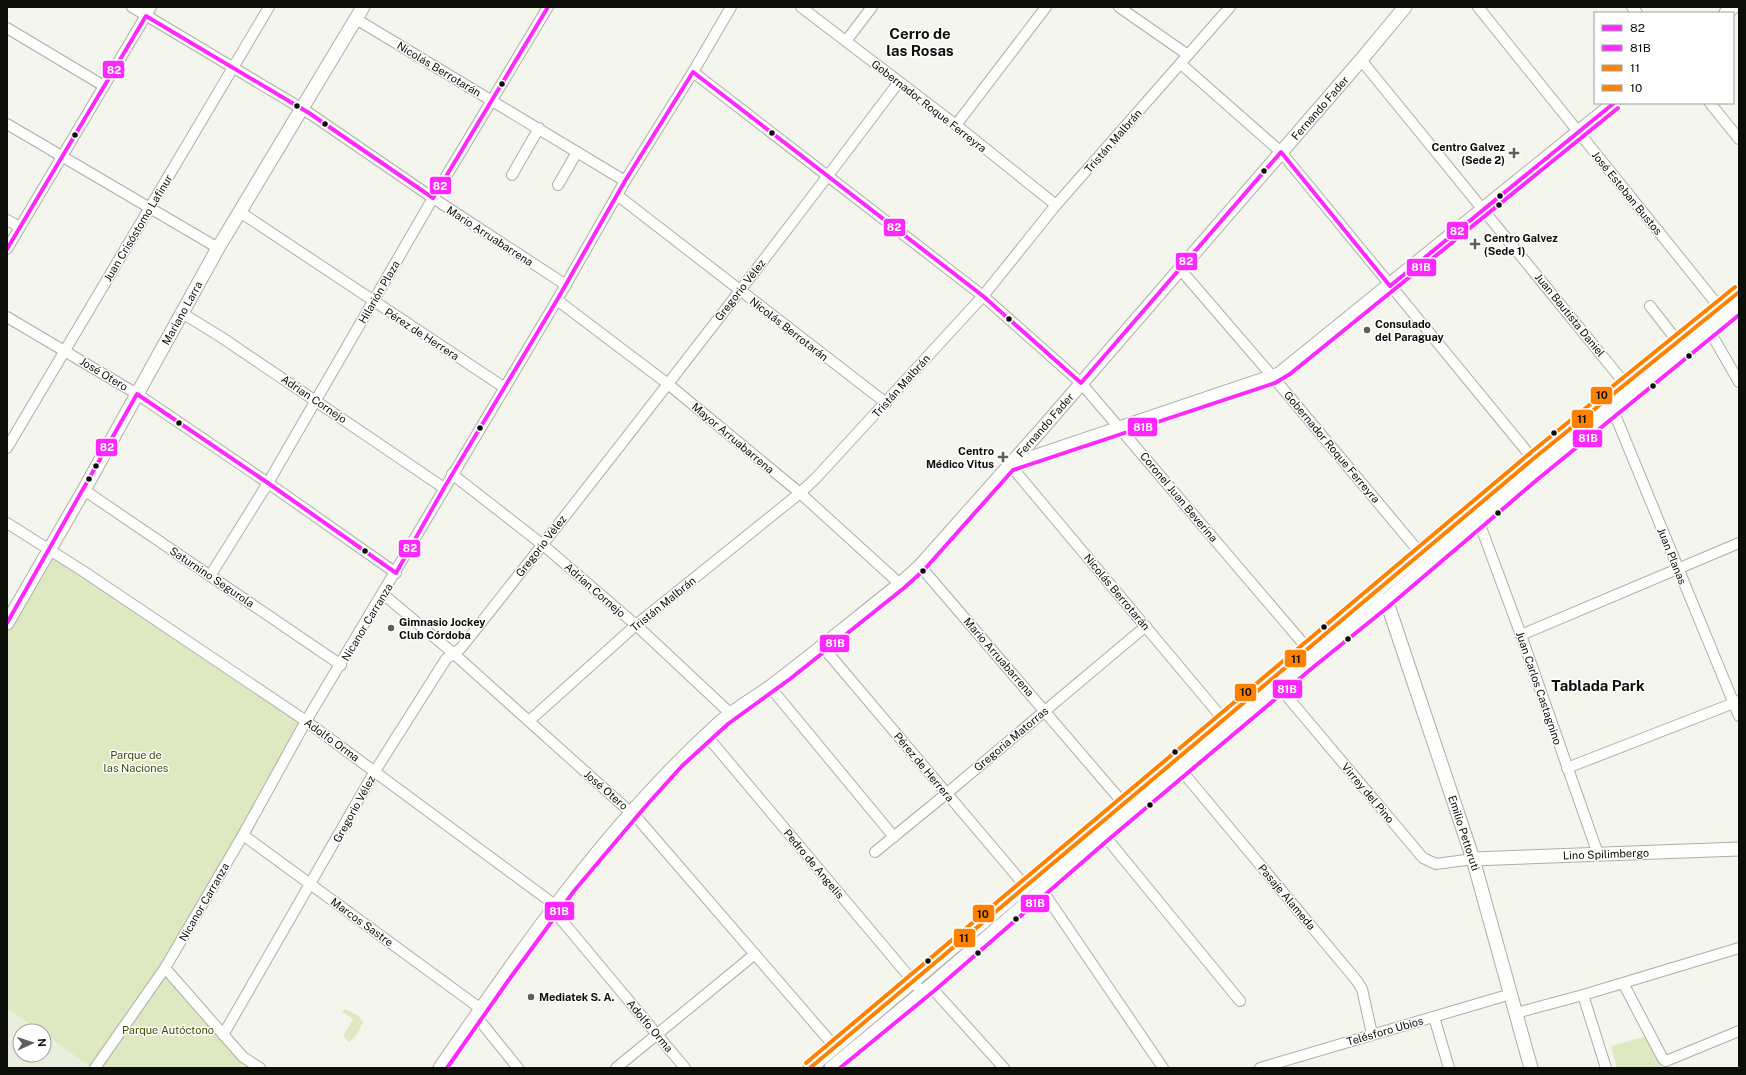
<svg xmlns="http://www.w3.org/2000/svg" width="1746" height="1075" viewBox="0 0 1746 1075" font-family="'Public Sans',sans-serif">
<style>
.built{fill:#e9eede}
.green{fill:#dfe9c1}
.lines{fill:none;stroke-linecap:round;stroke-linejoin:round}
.minor-casing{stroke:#adaea9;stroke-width:12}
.major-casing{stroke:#adaea9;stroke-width:15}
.minor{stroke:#fdfefc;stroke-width:10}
.major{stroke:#fdfefc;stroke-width:13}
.bus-1-casing{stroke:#fff;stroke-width:7}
.bus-2-casing{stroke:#fff;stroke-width:7}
.bus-3-casing{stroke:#fff;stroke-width:7}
.bus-4-casing{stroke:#fff;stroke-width:7}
.bus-1{stroke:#fe27ff;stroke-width:4}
.bus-2{stroke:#fe27ff;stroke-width:4}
.bus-3{stroke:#ff8100;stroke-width:4}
.bus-4{stroke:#ff8100;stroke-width:4}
.bus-dot{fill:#0c0e08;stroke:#fff;stroke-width:1.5}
.poi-dot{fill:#5d5f58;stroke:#fff;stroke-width:1.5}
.labels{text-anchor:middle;stroke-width:3;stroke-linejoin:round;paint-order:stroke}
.street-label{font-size:11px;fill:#0c0e08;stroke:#fff}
.poi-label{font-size:11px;font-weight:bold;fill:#0c0e08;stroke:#fff;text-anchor:start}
.park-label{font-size:11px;fill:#3f4b00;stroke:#fff}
.district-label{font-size:15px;font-weight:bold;fill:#0c0e08;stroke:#fff}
.line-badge{stroke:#fff;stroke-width:1.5}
.badge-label{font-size:11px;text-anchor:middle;font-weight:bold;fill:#fff}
.pale-badge-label{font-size:11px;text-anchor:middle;font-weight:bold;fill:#111}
</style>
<rect width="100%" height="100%" fill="#f4f6ee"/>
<!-- built -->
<polygon class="built" points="7,1008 40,1031 20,1031 20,1055 44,1055 44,1034 92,1068 7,1068"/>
<!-- green -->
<g class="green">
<polygon points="49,550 306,721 165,968 258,1068 92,1068 44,1034 44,1031 40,1031 7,1008 7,623"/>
<polygon points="345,1009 359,1016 363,1023 355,1037 349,1042 343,1036 353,1019 342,1012"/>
<polygon points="1647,1036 1664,1068 1617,1068 1611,1046"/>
</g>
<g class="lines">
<!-- minor casing -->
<g class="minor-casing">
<g id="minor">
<polyline points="132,7 309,113 433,198 566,285"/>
<polyline points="801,7 956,125 1056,205"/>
<polyline points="1119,7 1188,55"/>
<polyline points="1478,7 1720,308 1720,314"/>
<polyline points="1632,7 1637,13"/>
<polyline points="356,19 625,181"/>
<polyline points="7,28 104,86"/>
<polyline points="846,41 872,7"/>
<polyline points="1361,60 1626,385"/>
<polyline points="1181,64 1281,152 1533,459"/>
<polyline points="693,72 983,296 1081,383 1307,648 1308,654"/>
<polyline points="1710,103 1739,139"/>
<polyline points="7,124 218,248"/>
<polyline points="956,125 1046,7"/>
<polyline points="512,175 539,128"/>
<polyline points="558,185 577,152"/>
<polyline points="617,195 886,403"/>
<polyline points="240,212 505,388"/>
<polyline points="7,220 20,227"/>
<polyline points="7,249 151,7"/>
<polyline points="1180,269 1273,377 1421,554"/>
<polyline points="557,300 668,384 800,493 900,584"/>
<polyline points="1650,306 1678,342"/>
<polyline points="182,313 221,337 444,488"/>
<polyline points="7,317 137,394 268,483 396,573"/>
<polyline points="1708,331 1716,342 1739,382"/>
<polyline points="1613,404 1613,410 1739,716"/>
<polyline points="7,448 269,7"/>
<polyline points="1010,465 1223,719"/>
<polyline points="452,474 543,545 636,625 731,714"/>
<polyline points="84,490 341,665"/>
<polyline points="1479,522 1521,635 1598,854"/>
<polyline points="7,523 83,571 306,721 551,902 559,917 685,1068"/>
<polyline points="920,566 1124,804"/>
<polyline points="210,576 268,483 433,198 548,7"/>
<polyline points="383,594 453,653 638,819 835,1047"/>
<polyline points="1521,635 1739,543"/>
<polyline points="822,646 1026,887"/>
<polyline points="770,687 894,837"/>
<polyline points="1280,688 1423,858 1436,864 1473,859"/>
<polyline points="529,721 636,625 800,493 816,478 983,296 1056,205 1230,7"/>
<polyline points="706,735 917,986"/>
<polyline points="1567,768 1739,701"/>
<polyline points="1181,770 1357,981 1362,989 1372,1034"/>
<polyline points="243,835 481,1009"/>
<polyline points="1104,835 1240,1001"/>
<polyline points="875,852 946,794 1146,626"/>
<polyline points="1042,890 1163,1068"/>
<polyline points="165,968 243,1057 260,1068"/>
<polyline points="1623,983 1663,1059 1666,1061 1739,1031"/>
<polyline points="930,986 1004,1068"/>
<polyline points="1583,995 1606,1068"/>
<polyline points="1516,1013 1583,995 1739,948"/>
<polyline points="476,1016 518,1068"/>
<polyline points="1434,1017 1449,1068"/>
<path d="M223 1035 375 771 446 659 461 648C609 461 755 273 898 83"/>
<polyline points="95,1068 165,968 243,835 306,721 557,300 625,181 693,72 731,7"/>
<polyline points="616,1068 755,954"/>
<polyline points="1260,1068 1511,994"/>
</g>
</g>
<!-- major casing -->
<g class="major-casing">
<g id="major">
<polyline points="1726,13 1733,7"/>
<polyline points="1010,465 1279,374 1614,103"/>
<polyline points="1376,598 1384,602 1390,611 1473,859 1531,1068"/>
<polyline points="7,623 84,490 218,248 363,7"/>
<polyline points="1473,859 1739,849"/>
<path d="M440 1068C523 947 609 823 718 724 734 710 753 699 770 687 814 654 857 618 900 584L920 566 1041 430 1361 60 1405 7"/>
<polyline points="810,1068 1533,459 1739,292"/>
<polyline points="831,1068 930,986 1042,890 1104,835 1307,664 1384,602 1534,474 1739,307"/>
</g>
</g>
<!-- minor -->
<use href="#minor" class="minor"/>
<!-- major -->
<use href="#major" class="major"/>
<!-- bus-1 casing -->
<g class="bus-1-casing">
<g id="bus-1">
<polyline points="7,249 146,16 309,113 433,198 548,7"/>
<polyline points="7,623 137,394 268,483 396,573 444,488 557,300 625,181 693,72 983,296 1081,383 1281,152 1390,286 1614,103"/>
</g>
</g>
<!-- bus-2 casing -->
<g class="bus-2-casing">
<g id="bus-2">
<polyline points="447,1068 508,981 574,891 645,807 682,766 728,724 790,679 904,588 924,570 1013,470 1275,383 1290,374 1618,108"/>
<polyline points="840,1068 934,991 1108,840 1311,669 1388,607 1538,479 1739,315"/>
</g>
</g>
<!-- bus-3 casing -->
<g class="bus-3-casing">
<polyline id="bus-3" points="810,1068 1533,459 1739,292"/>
</g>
<!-- bus-4 casing -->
<g class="bus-4-casing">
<polyline id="bus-4" points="806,1063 1529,454 1735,287"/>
</g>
<!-- bus-1 -->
<use href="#bus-1" class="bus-1"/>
<!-- bus-2 -->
<use href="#bus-2" class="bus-2"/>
<!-- bus-3 -->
<use href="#bus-3" class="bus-3"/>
<!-- bus-4 -->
<use href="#bus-4" class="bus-4"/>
</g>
<!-- markers -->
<g class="bus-dot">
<circle cx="502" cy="84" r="3.5"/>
<circle cx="297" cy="106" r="3.5"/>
<circle cx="325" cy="124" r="3.5"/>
<circle cx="772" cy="133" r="3.5"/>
<circle cx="75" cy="135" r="3.5"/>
<circle cx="1264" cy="171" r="3.5"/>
<circle cx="1500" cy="196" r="3.5"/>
<circle cx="1499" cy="205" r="3.5"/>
<circle cx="1009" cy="319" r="3.5"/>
<circle cx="1689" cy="356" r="3.5"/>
<circle cx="1653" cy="386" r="3.5"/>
<circle cx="179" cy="423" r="3.5"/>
<circle cx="480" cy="428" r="3.5"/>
<circle cx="1554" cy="433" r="3.5"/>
<circle cx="96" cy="466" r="3.5"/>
<circle cx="89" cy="479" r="3.5"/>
<circle cx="1498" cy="513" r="3.5"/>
<circle cx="365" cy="551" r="3.5"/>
<circle cx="923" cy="571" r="3.5"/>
<circle cx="1324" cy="627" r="3.5"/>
<circle cx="1348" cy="639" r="3.5"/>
<circle cx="1175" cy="752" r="3.5"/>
<circle cx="1150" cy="805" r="3.5"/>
<circle cx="1016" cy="919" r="3.5"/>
<circle cx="978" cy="953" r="3.5"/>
<circle cx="928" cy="961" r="3.5"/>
</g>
<g class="poi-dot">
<path d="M1512 147h4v4h4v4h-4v4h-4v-4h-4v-4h4z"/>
<path d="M1473 238h4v4h4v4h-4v4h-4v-4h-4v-4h4z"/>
<circle cx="1367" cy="330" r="4"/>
<path d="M1001 451h4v4h4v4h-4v4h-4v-4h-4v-4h4z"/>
<circle cx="391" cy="628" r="4"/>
<circle cx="531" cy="997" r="4"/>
</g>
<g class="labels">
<!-- street labels -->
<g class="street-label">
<text transform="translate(439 69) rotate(31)" y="4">Nicolás Berrotarán</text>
<text transform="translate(929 106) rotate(38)" y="4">Gobernador Roque Ferreyra</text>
<text transform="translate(1320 108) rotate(-49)" y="4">Fernando Fader</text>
<text transform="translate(1113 141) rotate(-49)" y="4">Tristán Malbrán</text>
<text transform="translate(1627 193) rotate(51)" y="4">José Esteban Bustos</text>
<text transform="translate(138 228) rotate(-59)" y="4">Juan Crisóstomo Lafinur</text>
<text transform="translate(490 236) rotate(33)" y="4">Mario Arruabarrena</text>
<text transform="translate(740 290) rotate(-52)" y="4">Gregorio Vélez</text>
<text transform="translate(379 292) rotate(-60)" y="4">Hilarión Plaza</text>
<text transform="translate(182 313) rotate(-61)" y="4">Mariano Larra</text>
<text transform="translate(1570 315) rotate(51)" y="4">Juan Bautista Daniel</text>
<text transform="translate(789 329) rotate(38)" y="4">Nicolás Berrotarán</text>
<text transform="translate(422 334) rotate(33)" y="4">Pérez de Herrera</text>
<text transform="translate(104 374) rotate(31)" y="4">José Otero</text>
<text transform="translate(901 386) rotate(-48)" y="4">Tristán Malbrán</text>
<text transform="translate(314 399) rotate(34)" y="4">Adrian Cornejo</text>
<text transform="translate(1045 425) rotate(-49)" y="4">Fernando Fader</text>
<text transform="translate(733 438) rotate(40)" y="4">Mayor Arruabarrena</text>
<text transform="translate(1332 447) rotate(50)" y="4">Gobernador Roque Ferreyra</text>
<text transform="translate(1179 497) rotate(50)" y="4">Coronel Juan Beverina</text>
<text transform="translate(541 546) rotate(-52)" y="4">Gregorio Vélez</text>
<text transform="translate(1672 556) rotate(68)" y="4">Juan Planas</text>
<text transform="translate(212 577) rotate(34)" y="4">Saturnino Segurola</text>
<text transform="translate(595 590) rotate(41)" y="4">Adrian Cornejo</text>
<text transform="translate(1117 592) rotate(50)" y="4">Nicolás Berrotarán</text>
<text transform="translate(663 604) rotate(-39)" y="4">Tristán Malbrán</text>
<text transform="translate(367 622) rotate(-59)" y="4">Nicanor Carranza</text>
<text transform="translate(999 657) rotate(49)" y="4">Mario Arruabarrena</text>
<text transform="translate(1539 688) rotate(71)" y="4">Juan Carlos Castagnino</text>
<text transform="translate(1011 739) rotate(-40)" y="4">Gregoria Matorras</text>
<text transform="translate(332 740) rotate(36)" y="4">Adolfo Orma</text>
<text transform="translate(924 767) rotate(50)" y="4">Pérez de Herrera</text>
<text transform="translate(606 790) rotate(41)" y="4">José Otero</text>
<text transform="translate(1368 793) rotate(50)" y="4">Virrey del Pino</text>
<text transform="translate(354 809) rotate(-61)" y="4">Gregorio Vélez</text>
<text transform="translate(1464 833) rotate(72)" y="4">Emilio Pettoruti</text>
<text transform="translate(1606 854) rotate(-2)" y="4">Lino Spilimbergo</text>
<text transform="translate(814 864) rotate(50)" y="4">Pedro de Angelis</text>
<text transform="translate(1287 897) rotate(50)" y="4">Pasaje Alameda</text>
<text transform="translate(204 902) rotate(-60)" y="4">Nicanor Carranza</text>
<text transform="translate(362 922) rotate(36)" y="4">Marcos Sastre</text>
<text transform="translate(650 1026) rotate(50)" y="4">Adolfo Orma</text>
<text transform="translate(1385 1031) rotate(-16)" y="4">Telésforo Ubios</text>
</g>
<!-- poi labels -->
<g class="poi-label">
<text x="1505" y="151" text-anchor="end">Centro Galvez<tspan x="1505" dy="13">(Sede 2)</tspan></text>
<text x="1484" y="242">Centro Galvez<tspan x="1484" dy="13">(Sede 1)</tspan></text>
<text x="1375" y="328">Consulado<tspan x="1375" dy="13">del Paraguay</tspan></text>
<text x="994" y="455" text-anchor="end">Centro<tspan x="994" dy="13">Médico Vitus</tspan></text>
<text x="399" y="626">Gimnasio Jockey<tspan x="399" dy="13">Club Córdoba</tspan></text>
<text x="539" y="1001">Mediatek S. A.</text>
</g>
<!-- park labels -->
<g class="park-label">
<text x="136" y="759">Parque de<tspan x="136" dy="13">las Naciones</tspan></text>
<text x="168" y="1034">Parque Autóctono</text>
</g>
<!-- district labels -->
<g class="district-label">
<text x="920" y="39">Cerro de<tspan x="920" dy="17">las Rosas</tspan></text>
<text x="1598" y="691">Tablada Park</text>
</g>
</g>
<g class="line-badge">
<rect x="102" y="60" width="23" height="19" rx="4" fill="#fe27ff"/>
<rect x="429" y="176" width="23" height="19" rx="4" fill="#fe27ff"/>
<rect x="883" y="218" width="23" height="19" rx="4" fill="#fe27ff"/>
<rect x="1446" y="221" width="23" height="19" rx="4" fill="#fe27ff"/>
<rect x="1175" y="252" width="23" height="19" rx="4" fill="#fe27ff"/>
<rect x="1406" y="258" width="31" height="19" rx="4" fill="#fe27ff"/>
<rect x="1590" y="386" width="23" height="19" rx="4" fill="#ff8100"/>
<rect x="1571" y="409" width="23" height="20" rx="4" fill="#ff8100"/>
<rect x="1127" y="417" width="31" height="20" rx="4" fill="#fe27ff"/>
<rect x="1572" y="429" width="31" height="19" rx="4" fill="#fe27ff"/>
<rect x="95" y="438" width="23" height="19" rx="4" fill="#fe27ff"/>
<rect x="398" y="539" width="23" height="19" rx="4" fill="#fe27ff"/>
<rect x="819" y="634" width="31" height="19" rx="4" fill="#fe27ff"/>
<rect x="1284" y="649" width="23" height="19" rx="4" fill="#ff8100"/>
<rect x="1272" y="679" width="31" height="20" rx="4" fill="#fe27ff"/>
<rect x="1234" y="683" width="23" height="19" rx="4" fill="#ff8100"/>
<rect x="1020" y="894" width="30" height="19" rx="4" fill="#fe27ff"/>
<rect x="544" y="901" width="31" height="20" rx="4" fill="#fe27ff"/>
<rect x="972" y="904" width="23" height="19" rx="4" fill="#ff8100"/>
<rect x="953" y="928" width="23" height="20" rx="4" fill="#ff8100"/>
</g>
<g class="badge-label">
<text x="114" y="74">82</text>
<text x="440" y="190">82</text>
<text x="894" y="231">82</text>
<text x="1457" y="235">82</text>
<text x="1186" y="265">82</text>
<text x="1421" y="271">81B</text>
<text x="1143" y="431">81B</text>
<text x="1588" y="442">81B</text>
<text x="107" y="451">82</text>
<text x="410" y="552">82</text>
<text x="835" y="647">81B</text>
<text x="1287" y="693">81B</text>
<text x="1035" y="907">81B</text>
<text x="559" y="915">81B</text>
</g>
<g class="pale-badge-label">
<text x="1602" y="399">10</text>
<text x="1582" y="423">11</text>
<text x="1296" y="663">11</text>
<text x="1246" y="696">10</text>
<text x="983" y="918">10</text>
<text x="964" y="942">11</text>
</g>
<!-- border -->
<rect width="1746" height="1075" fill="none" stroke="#0c0e08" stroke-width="16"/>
<!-- legend -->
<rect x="1594" y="12" width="140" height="92" fill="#ffffff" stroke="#9e9f9c"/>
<rect x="1602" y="25" width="20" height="6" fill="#fe27ff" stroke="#9e9f9c"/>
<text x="1630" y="32" font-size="12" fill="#0c0e08">82</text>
<rect x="1602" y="45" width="20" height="6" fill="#fe27ff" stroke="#9e9f9c"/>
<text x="1630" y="52" font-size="12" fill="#0c0e08">81B</text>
<rect x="1602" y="65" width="20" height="6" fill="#ff8100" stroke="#9e9f9c"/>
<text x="1630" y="72" font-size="12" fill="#0c0e08">11</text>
<rect x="1602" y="85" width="20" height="6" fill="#ff8100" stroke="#9e9f9c"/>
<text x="1630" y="92" font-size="12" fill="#0c0e08">10</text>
<!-- north arrow -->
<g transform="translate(32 1043) rotate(87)"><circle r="19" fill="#ffffff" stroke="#9e9f9c"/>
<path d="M0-3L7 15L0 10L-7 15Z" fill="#5d5f58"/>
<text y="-6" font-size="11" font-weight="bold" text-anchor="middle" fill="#0c0e08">N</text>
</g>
</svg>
